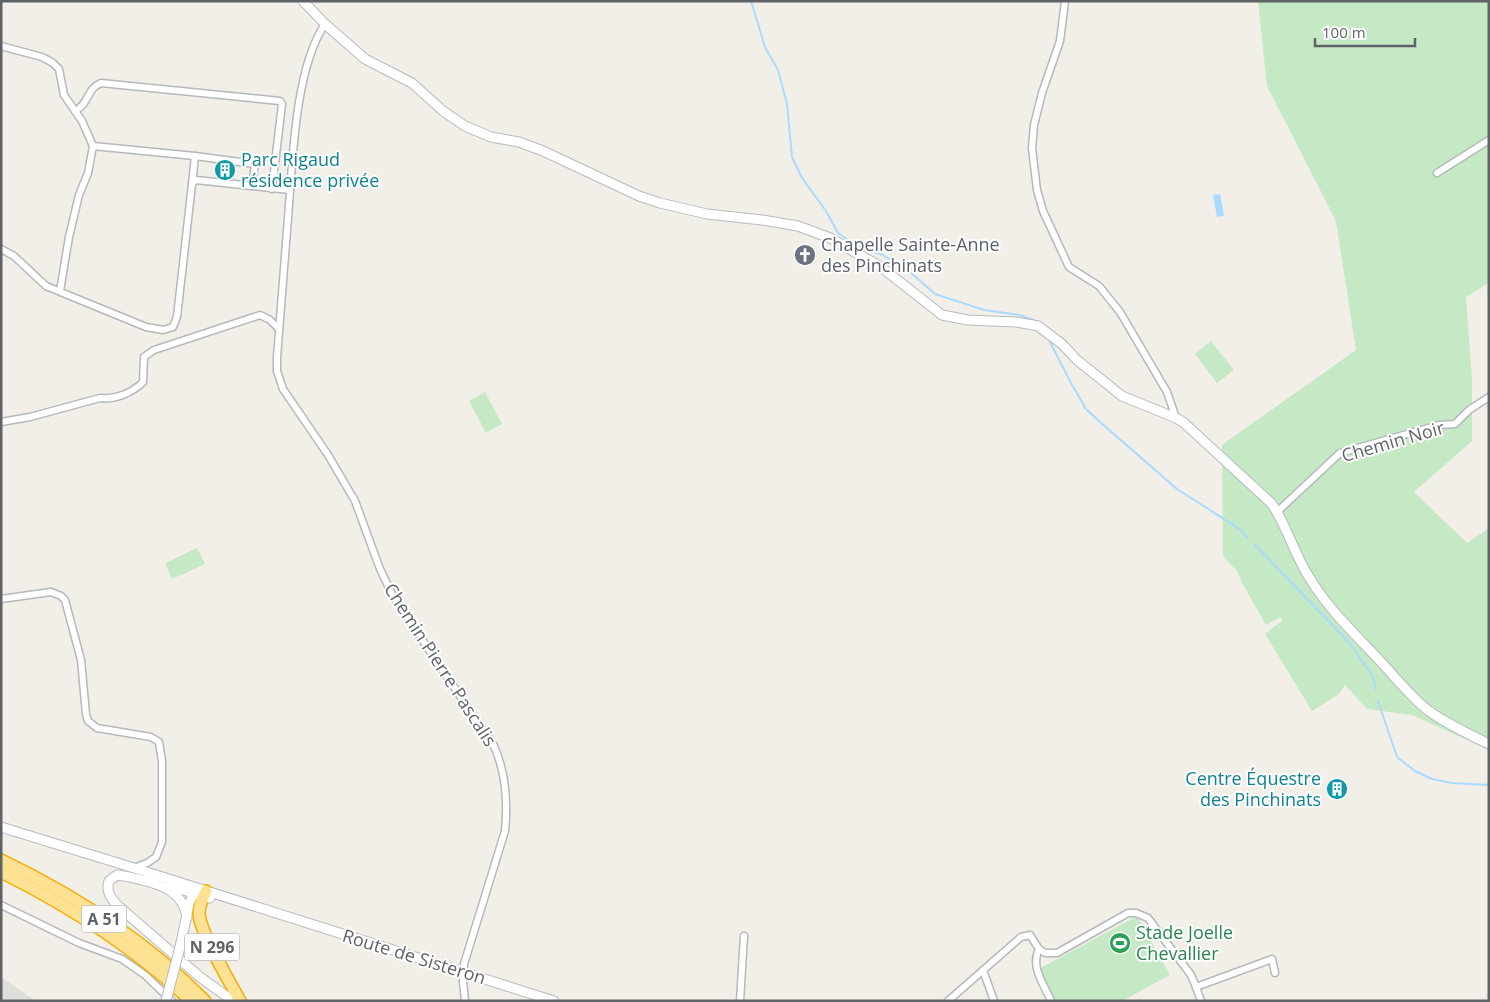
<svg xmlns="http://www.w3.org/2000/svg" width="1490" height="1002" viewBox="0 0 1490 1002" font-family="'Open Sans',sans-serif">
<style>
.industrial{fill:#e0deda}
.green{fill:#c5e8c5}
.water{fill:#aadaff}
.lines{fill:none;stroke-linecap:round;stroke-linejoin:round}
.stream{stroke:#aadaff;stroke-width:2}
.street-casing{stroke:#b5b8bc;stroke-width:9}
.secondary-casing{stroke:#b6babf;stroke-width:11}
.highway-casing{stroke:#f9ab00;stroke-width:14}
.street{stroke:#fff;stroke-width:6}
.secondary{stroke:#fff;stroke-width:9}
.highway{stroke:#fde293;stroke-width:11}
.secondary-bridge-casing{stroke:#b6babf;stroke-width:11;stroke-linecap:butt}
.secondary-bridge{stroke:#fff;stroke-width:9}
.labels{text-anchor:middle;stroke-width:4;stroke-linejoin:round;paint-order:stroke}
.shield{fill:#fff;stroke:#8f9295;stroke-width:1}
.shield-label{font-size:16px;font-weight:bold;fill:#5f6368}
.culture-label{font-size:18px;fill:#0d838f;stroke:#fff;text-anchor:start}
.worship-label{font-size:18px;fill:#5b616d;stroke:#fff;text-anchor:start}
.street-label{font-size:18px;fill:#5f6368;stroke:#fff}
.leisure-label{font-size:18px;fill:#27864d;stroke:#fff;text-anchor:start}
</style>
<rect width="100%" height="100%" fill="#f1efe8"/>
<!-- industrial -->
<polygon class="industrial" points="1,977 36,1001 1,1001"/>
<!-- green -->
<g class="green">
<polygon points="1258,1 1489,1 1489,283 1466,297 1472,380 1472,441 1414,492 1467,543 1489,528 1489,750 1412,715 1367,709 1345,685 1339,694 1312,711 1265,634 1283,620 1280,617 1266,625 1242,583 1237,571 1223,556 1222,445 1356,350 1336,221 1267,86"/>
<polygon points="1211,341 1234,370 1217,383 1195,354"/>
<polygon points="485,392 502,424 486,433 469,401"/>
<polygon points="197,548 205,564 172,579 165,563"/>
<polygon points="1137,916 1170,975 1122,1001 1055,1001 1039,969"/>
</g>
<!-- water -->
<polygon class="water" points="1220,194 1224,216 1217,217 1213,195"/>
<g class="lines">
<!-- stream -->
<g class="stream">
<polyline points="751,1 765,47 778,70 787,104 792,157 802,178 826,211 838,233 855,245 883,255 910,272 935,294 984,310 1020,315 1038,322"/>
<polyline points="1048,338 1070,381 1086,409 1100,422 1177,489 1241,530 1248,538"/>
<polyline points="1255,545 1348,641 1373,676 1376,690"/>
<polyline points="1378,701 1397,757 1415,771 1432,779 1452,783 1489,785"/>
</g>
<!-- street casing -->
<g class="street-casing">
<g id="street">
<polyline points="1065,1 1060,41 1042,93 1034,125 1032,148 1037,190 1043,211 1069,267 1099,286 1120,312 1167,392 1176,418"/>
<path d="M325 24C296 67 293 153 289 205 285 256 281 306 277 357V371L283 389 328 455 355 501 380 569 394 598 494 746C506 773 508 801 505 831L464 964 463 982 465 1001"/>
<polyline points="1,46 42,57 53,63 59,69 64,95 82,121 93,146"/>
<path d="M75 111C90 103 86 89 101 83L280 101 282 104 272 189"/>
<polyline points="1437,173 1489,140"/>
<polyline points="192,184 195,156"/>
<polyline points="1,249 14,256 46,286 146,327 163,330 173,327 177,317 192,184 196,180 290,190"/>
<polyline points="60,291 69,237 79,195 88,173 93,146 195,156 255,164 252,186"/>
<path d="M1 422 30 417 100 398C115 400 132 393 143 382L144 357 154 350 260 315 270 320 279 329"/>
<polyline points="1277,512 1340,453 1439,425 1455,424 1469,410 1489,397"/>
<polyline points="1,599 51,592 61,596 65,600 81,660 86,714 88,721 97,728 151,737 159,742 162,761 162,842 156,857 147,863 134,868"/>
<polyline points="1,905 79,943 122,959 145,975 172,1001"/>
<polyline points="1039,949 1045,953 1057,953 1128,913 1136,913 1148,918 1191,975 1196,987 1272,959 1275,973"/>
<polyline points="983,970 994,1001"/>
<polyline points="1196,987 1201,1001"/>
<polyline points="740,1001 744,936"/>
<path d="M948 1001 1021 937 1030 935 1039 949C1030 967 1044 984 1051 1001"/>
</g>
</g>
<!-- secondary casing -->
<g class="secondary-casing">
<g id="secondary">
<path d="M303 1 325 24 365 59 412 83 443 111 465 126 491 137 519 142 543 151 639 196 660 203 707 214 762 220 798 226 830 238 881 267 942 315 968 320 1016 322 1038 326 1062 344 1077 360 1122 396 1176 418 1183 422 1271 503C1287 525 1294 554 1309 577 1328 609 1356 635 1381 662 1396 678 1411 697 1429 711 1447 724 1468 734 1489 744"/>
<polyline points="1,827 134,868 554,1001"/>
<polyline points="170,886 210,898"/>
<path d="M187 918C183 886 151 882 124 876L117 875 109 881C106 891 110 897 117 905L200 977 233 1001"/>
<polyline points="181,943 189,904 196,888"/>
</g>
</g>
<!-- highway casing -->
<g class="highway-casing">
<g id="highway">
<path d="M1 860C76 896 147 942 205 1001"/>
<path d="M1 872C70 906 135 948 191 1001"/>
<path d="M206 891C203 898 199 905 199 913 199 931 230 982 240 1001"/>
</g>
</g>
<!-- street -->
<use href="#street" class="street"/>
<!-- secondary -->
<use href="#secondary" class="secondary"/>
<!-- highway -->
<use href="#highway" class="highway"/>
<!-- secondary-bridge casing -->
<g class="secondary-bridge-casing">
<polyline id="secondary-bridge" points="166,1001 181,943"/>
</g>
<!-- secondary-bridge -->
<use href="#secondary-bridge" class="secondary-bridge"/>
</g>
<!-- icons -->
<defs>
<g id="building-disc" transform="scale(1.125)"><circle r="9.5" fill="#0f9aa8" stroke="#fff"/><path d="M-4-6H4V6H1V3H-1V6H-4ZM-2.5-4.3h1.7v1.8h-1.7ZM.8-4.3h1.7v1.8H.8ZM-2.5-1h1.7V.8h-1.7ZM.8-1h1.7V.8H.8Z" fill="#fff"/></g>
<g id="church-disc" transform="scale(1.125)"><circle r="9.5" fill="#6b7280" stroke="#fff"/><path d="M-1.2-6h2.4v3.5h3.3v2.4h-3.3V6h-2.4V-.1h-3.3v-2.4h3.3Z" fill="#fff"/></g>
<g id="stadium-disc" transform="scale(1.125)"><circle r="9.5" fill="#2e9e5b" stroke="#fff"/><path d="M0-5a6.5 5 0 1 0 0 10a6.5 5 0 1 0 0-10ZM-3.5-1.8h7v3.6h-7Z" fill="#fff"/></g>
</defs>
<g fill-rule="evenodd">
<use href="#building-disc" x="225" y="170"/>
<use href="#church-disc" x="805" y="255"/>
<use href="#building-disc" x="1337" y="789"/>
<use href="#stadium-disc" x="1120" y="943"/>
</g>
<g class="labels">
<!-- shield labels -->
<g class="shield">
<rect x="81.5" y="905.5" width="45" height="27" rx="4"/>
<rect x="184.5" y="933.5" width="55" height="27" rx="4"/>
</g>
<g class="shield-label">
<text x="104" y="925">A 51</text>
<text x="212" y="953">N 296</text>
</g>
<!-- culture labels -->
<g class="culture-label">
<text x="241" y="166">Parc Rigaud<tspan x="241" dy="21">résidence privée</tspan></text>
<text x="1321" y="785" text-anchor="end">Centre Équestre<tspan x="1321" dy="21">des Pinchinats</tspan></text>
</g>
<!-- worship labels -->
<g class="worship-label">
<text x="821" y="251">Chapelle Sainte-Anne<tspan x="821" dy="21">des Pinchinats</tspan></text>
</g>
<!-- street labels -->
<g class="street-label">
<text transform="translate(1393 442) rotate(-16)" y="6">Chemin Noir</text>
<text transform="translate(440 665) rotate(57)" y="6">Chemin Pierre Pascalis</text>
<text transform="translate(414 957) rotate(17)" y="6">Route de Sisteron</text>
</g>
<!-- leisure labels -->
<g class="leisure-label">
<text x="1136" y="939">Stade Joelle<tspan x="1136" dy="21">Chevallier</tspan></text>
</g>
</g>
<!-- border -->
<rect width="1490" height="1002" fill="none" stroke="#5f6368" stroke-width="5"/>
<!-- scale -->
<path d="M1315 38v8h100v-8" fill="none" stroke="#5f6368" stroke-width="2.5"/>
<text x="1322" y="38" font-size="15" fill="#5f6368" stroke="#ffffff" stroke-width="4" paint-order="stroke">100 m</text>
</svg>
